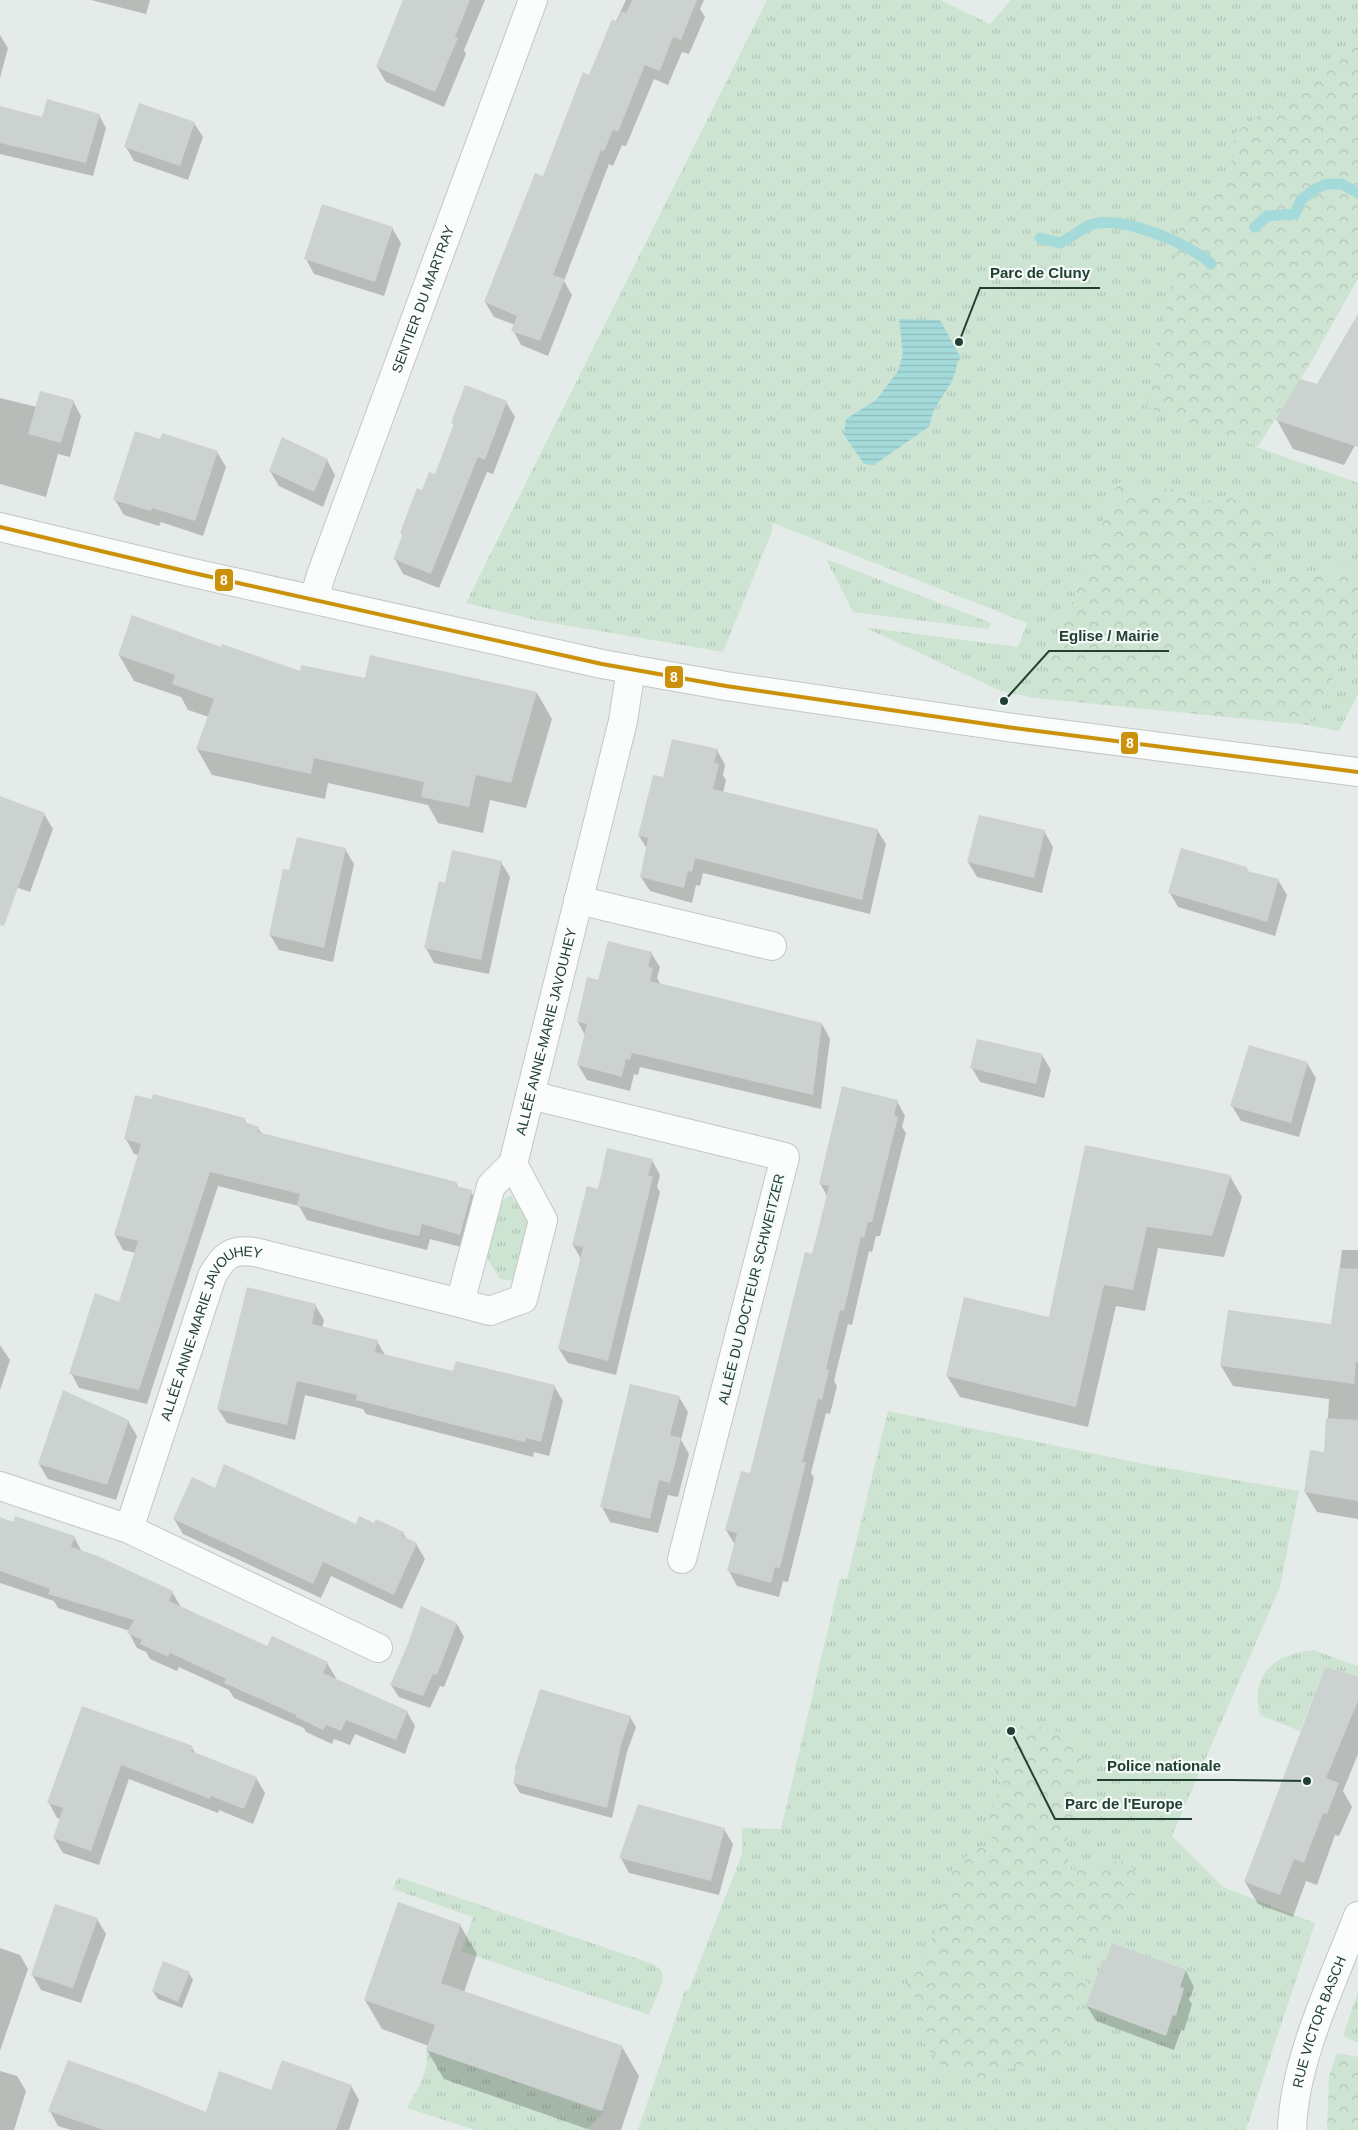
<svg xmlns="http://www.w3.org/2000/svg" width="1358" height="2130" viewBox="0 0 1358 2130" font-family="Arial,sans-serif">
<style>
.grass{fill:url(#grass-tufts)}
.forest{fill:url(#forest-crowns)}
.water{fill:url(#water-rules)}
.shadow{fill:#0003}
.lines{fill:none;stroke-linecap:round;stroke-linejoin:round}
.stream{stroke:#a5dada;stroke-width:11}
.building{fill:#ccd2cf}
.minor-casing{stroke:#c2c8c5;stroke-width:30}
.minor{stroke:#fbfcfc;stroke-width:28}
.bus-1-casing{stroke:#f4faf6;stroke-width:8}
.bus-1{stroke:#cc910a;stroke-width:4}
.labels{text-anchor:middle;stroke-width:4.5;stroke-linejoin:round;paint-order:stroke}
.street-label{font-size:14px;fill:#223f34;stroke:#f4faf6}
.leader{fill:none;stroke:#223f34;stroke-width:2}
.callout-dot{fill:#223f34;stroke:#f4faf6;stroke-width:2}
.callout-label{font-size:15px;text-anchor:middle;font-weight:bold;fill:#223f34;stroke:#f4faf6;stroke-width:4.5;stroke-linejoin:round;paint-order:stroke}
.line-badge{stroke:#f4faf6;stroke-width:2}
.badge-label{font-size:14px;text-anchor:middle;font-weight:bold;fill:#fff}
</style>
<defs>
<pattern id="grass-tufts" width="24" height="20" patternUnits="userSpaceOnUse" patternTransform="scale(1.25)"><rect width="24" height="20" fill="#cee4d3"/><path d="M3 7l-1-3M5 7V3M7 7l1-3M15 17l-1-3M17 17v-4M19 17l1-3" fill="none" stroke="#b1c5b6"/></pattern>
<pattern id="forest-crowns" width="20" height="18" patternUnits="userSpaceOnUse" patternTransform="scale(1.25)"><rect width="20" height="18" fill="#cee4d3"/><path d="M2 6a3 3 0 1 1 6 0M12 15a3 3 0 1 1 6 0" fill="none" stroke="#b1c5b6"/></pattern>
<pattern id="water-rules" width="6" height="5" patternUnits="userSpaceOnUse" patternTransform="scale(1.25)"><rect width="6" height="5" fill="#a5dada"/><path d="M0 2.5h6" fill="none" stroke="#8ebcbc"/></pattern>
</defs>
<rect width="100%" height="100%" fill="#e5ebe8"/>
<!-- grass -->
<g class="grass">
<polygon points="767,0 940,0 990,24 1011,0 1358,0 1358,278 1308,367 1258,446 1254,446 1358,483 1358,575 1339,566 1329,574 1298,570 1286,580 1267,589 1250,569 1259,559 1274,555 1224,496 1207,502 1157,489 1137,493 1118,483 1035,698 1001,691 864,627 1018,647 1027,623 773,523 771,534 723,652 535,620 466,603"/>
<polygon points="826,559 991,623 989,629 853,612"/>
<polygon points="1358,632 1358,694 1339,731 1308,725"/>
<polygon points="511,1195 529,1222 515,1281 500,1279 485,1255 499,1203"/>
<polygon points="888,1411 1149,1465 1299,1491 1280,1587 1172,1836 1223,1887 1315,1923 1246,2130 638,2130 685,1990 689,1990 742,1854 742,1828 781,1829 840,1578 847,1579"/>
<path d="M1313 1650 1358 1666V1676L1325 1667 1300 1731 1260 1715C1250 1672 1274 1655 1313 1650Z"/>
<polygon points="398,1877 653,1964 661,1970 663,1977 662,1983 649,2015 461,1951 473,1917 393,1889"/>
<polygon points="1358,1992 1358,2043 1343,2036"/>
<path d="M426 2050 599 2111H605L586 2130H475L407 2108C416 2091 431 2070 426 2050Z"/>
</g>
<!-- forest -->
<g class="forest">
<polygon points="1358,43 1358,278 1308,367 1258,446 1233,439 1146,407 1174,272 1181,219 1214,192 1231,169 1235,133"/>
<path d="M1118 483 1137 493 1157 489H1184C1197 505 1205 502 1224 496L1246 504 1269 526 1281 540 1274 555 1259 559 1251 569 1267 589 1286 580 1298 570 1329 574 1339 566 1358 575V632L1308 725 1035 698Z"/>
<path d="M1024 1723 1057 1731 1081 1744C1081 1759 1083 1776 1081 1791 1077 1816 1057 1846 1072 1870L1126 1860 1140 1880 1127 1918 1111 1929 1074 1962 1088 1984 1059 2062C1039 2059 1004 2068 988 2080L945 2070 928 2049 918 2032 920 2005 907 1984 921 1955 935 1934 940 1905 955 1866 977 1847 998 1846 986 1830 992 1808 1001 1785 994 1769 1001 1748Z"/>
<polygon points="1337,2053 1358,2057 1358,2130 1327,2130 1329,2076"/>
</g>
<!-- water -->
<path class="water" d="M899 319 940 320 961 358 957 362C956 388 931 402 930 426L874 465 864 464 844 435 846 419 876 400 898 371 903 355Z"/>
<!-- shadow -->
<g class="shadow">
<polygon points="91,0 150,0 146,14"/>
<polygon points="404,0 485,0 464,50 466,54 444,107 386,82 377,67"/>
<polygon points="626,0 704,0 700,9 705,17 689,54 682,52 668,85 654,79 626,146 622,145 613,166 609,164 564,281 572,295 548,356 521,345 513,330 515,325 494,317 485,302"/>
<polygon points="0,35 8,48 0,78"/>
<polygon points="0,107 43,119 99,115 106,128 93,176 0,154"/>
<polygon points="194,123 203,137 188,180 134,161 126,147"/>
<polygon points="392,228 401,243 384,296 314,274 306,259"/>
<polygon points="1358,316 1358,440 1344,465 1293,449 1277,420 1317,386"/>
<polygon points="0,398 37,407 73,401 81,416 70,457 58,454 46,497 0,484"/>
<polygon points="506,402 515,417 493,474 487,472 439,588 403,574 395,559 404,537 401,533 423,491 435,476 454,426 453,423"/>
<polygon points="161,441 217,452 226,467 203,536 161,522 159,526 124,515 115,500"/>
<polygon points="327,460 335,475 323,507 279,486 270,471"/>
<polygon points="222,649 301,672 366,680 537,693 552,719 526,808 490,800 483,833 438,823 428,805 328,783 325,799 212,775 197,749 209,717 188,710 181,697 134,681 119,655"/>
<polygon points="717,750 725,765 723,775 726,780 723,793 877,830 886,844 870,914 703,873 700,886 696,885 692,903 650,891 641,877 647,849 639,836 664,779"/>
<polygon points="0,798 44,814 53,829 30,892 1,882 0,879"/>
<polygon points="1044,831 1053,847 1042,893 977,877 968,862"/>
<polygon points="345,849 354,864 333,962 279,950 270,935 290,872"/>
<polygon points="501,862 510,877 489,974 434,963 426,948 446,884"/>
<polygon points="1247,869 1249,873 1278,880 1287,895 1275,936 1178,907 1170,893"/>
<polygon points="651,953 660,967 657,978 661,985 822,1024 830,1039 821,1109 640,1067 638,1075 634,1074 630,1091 587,1080 578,1065 585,1035 578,1022 599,981"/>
<polygon points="1042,1055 1051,1070 1044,1098 980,1082 972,1068"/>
<polygon points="1307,1063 1316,1078 1299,1137 1241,1121 1232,1106"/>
<polygon points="897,1101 905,1116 902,1127 906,1133 880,1236 876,1236 872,1252 869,1251 852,1325 848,1324 834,1381 837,1386 830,1414 826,1413 811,1473 814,1478 788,1582 783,1581 779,1597 737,1586 729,1571 735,1545 726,1530 751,1475 813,1255 827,1196 820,1183"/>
<polygon points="244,1119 247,1124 258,1128 262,1134 456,1183 459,1189 471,1192 479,1206 469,1249 430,1239 427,1250 307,1220 299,1206 218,1186 147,1404 79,1388 71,1373 120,1304 136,1253 123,1250 115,1235 139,1155 134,1154 126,1139"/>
<polygon points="1086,1147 1230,1176 1242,1197 1224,1257 1158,1248 1145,1311 1116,1306 1088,1427 960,1397 947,1376 1050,1318"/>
<polygon points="652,1160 660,1175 657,1187 660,1192 616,1375 568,1363 559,1349 581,1259 573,1245 599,1191"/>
<polygon points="1342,1250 1358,1250 1358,1519 1317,1512 1305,1492 1326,1454 1329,1399 1233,1386 1221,1366 1332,1326"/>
<polygon points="315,1305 324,1320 322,1328 377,1341 385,1355 454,1372 554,1386 563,1401 549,1456 534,1452 533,1457 366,1414 363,1409 305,1395 295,1440 227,1423 218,1409"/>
<polygon points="0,1345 10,1360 0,1390"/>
<polygon points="679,1397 688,1412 681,1440 689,1454 678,1497 668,1495 658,1533 610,1522 602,1507"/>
<polygon points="128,1421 137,1436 116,1500 48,1479 39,1464"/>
<polygon points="0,1519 74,1537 82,1552 172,1592 181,1607 268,1648 327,1663 336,1678 335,1680 407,1712 415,1726 405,1754 355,1734 350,1745 334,1739 332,1744 306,1732 304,1728 234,1698 229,1690 179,1667 177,1671 150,1659 146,1652 137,1648 129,1633 130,1631 58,1608 54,1601 0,1583"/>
<polygon points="174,1519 375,1525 403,1533 407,1540 416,1544 425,1559 402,1609 331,1576 321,1598 183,1534"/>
<polygon points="457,1624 464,1637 444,1687 440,1686 430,1708 399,1697 391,1685"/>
<polygon points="1358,1677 1358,1754 1343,1791 1352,1807 1339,1836 1335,1835 1317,1885 1306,1881 1293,1917 1258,1904 1245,1882"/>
<polygon points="83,1708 192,1748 196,1754 256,1778 265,1793 253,1824 219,1810 218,1813 129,1779 99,1865 63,1853 54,1838 61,1819 57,1818 49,1803"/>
<polygon points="630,1717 636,1727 627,1752 612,1818 520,1793 514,1783 516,1770"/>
<polygon points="724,1829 733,1844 719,1895 629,1873 621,1858"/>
<polygon points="97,1919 106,1934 81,2003 41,1990 32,1974"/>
<polygon points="460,1925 477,1954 464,1992 622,2047 639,2076 621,2130 590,2130 444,2079 427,2050 429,2046 382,2029 365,2000"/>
<polygon points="1113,1945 1186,1971 1194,1987 1189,2000 1192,2004 1184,2031 1181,2030 1174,2050 1096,2021 1087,2006"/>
<polygon points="0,1948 20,1955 28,1969 0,2051"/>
<polygon points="189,1973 193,1980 182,2008 158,1999 153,1991"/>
<polygon points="0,2071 17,2076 26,2091 14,2130 0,2130"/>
<polygon points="351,2086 359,2100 349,2130 71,2130 58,2126 50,2111 205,2118 272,2092"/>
</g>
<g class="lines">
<!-- stream -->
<g class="stream">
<polyline points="1255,227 1267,216 1295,214 1301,200 1315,189 1327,184 1341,184 1358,193"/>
<path d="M1040 238 1060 243C1070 238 1080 230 1090 225 1119 214 1190 243 1211 264"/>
</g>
</g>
<!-- building -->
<g class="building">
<polygon points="403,0 470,0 455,37 458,38 435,92 376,67"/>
<polygon points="632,0 697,0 681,40 673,37 660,71 645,65 618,132 613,130 604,151 601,150 553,275 565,279 540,341 511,331 517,316 484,302 535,173 543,176 583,72 589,75 612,19 617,22 622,11 626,13"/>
<polygon points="47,99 100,114 86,163 0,143 0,106 42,117"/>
<polygon points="139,103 195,122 180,166 124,147"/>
<polygon points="322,204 393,227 375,282 304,259"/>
<polygon points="1358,314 1358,447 1275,420 1300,379 1317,384"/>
<polygon points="465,385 507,401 485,460 478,457 431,574 393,559 403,534 400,533 417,488 422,490 429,472 435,474 454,424 451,423"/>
<polygon points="40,391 74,400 61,443 28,434"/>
<polygon points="135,431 160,439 162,433 218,451 195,521 152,508 151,511 113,500"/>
<polygon points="282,437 328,459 314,492 269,471"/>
<polygon points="132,615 221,647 222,644 300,671 301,665 365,678 370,655 537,692 511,783 476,775 469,807 421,797 424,782 314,758 311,774 196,749 214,699 172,684 175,675 118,655"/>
<polygon points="672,739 718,749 714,763 719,764 713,789 878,829 862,900 695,858 692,872 688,871 684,888 640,877 648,838 638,836 653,775 663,777"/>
<polygon points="0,796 45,813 4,926 0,925"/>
<polygon points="979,815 1045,830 1034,878 967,862"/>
<polygon points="297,837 346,848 324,948 269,935 283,869 289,870"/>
<polygon points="1181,848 1247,867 1247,871 1279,879 1267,922 1168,893"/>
<polygon points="452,850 502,861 481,960 424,948 439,881 445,883"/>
<polygon points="608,941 652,952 648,967 653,968 650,981 822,1023 813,1095 632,1053 630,1060 626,1059 622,1077 577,1065 587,1024 577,1022 587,977 598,980"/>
<polygon points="977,1039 1043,1054 1036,1084 970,1068"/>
<polygon points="1249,1045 1308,1062 1291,1123 1230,1106"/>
<polygon points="842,1086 898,1100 894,1115 898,1117 872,1222 868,1222 864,1238 861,1237 844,1311 840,1310 826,1369 829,1370 822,1400 818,1399 802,1462 806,1462 780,1568 775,1567 771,1583 727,1571 737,1533 725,1530 741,1471 750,1473 805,1252 812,1254 829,1186 819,1184"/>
<polygon points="153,1094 245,1118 244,1122 259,1127 258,1132 457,1182 456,1186 472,1190 460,1235 422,1224 419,1236 387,1229 297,1205 300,1194 210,1172 139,1390 69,1374 95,1293 119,1302 138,1241 114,1235 141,1144 124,1139 135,1095 152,1099"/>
<polygon points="1085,1145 1231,1175 1212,1236 1147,1227 1133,1290 1104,1285 1076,1407 946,1376 964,1297 1049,1317"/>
<polygon points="607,1148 653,1159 648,1175 653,1177 608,1361 558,1349 583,1247 572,1245 587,1186 598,1189"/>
<polygon points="1339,1268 1358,1269 1358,1362 1356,1362 1354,1384 1220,1366 1228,1310 1331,1324"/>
<polygon points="247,1287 316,1304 312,1324 378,1340 375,1352 453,1371 456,1361 555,1385 541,1442 526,1438 525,1442 494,1435 356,1400 357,1395 297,1381 287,1425 217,1409"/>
<polygon points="630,1384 680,1396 670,1435 681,1438 676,1460 670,1483 659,1480 650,1519 600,1507"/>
<polygon points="63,1390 129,1420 107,1485 38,1464"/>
<polygon points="1326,1418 1358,1420 1358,1501 1304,1492 1310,1450 1324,1452"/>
<polygon points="224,1464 356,1524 359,1516 374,1523 376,1519 404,1532 402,1536 417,1543 394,1595 323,1562 313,1584 173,1519 192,1477 215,1488"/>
<polygon points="15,1516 75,1536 71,1547 98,1556 173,1591 169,1601 267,1646 272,1636 328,1662 323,1673 408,1711 396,1740 346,1720 341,1731 326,1725 323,1730 296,1717 296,1715 224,1683 226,1679 170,1653 168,1657 140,1644 142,1640 127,1633 134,1620 48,1594 50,1589 0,1571 0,1517 13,1522"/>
<polygon points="421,1606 457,1623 437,1675 433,1674 423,1696 390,1685 408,1644"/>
<polygon points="1325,1667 1358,1676 1358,1701 1326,1778 1339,1783 1327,1814 1323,1813 1304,1863 1294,1859 1280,1895 1244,1882"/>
<polygon points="540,1689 631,1716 622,1741 607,1808 513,1783 516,1770 514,1770"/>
<polygon points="82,1706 193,1746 191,1751 257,1777 244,1809 211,1796 210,1799 121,1765 91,1851 53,1838 63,1808 47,1803"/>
<polygon points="638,1804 725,1828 711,1881 619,1858"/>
<polygon points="398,1902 461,1924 441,1983 623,2046 602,2111 426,2050 435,2025 364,2000"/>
<polygon points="55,1904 98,1918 73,1988 31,1975"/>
<polygon points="1112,1943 1186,1970 1180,1987 1184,1988 1176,2016 1173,2015 1166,2036 1086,2006 1103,1960 1106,1961"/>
<polygon points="163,1961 190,1972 178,2002 152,1991"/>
<polygon points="68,2060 136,2084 206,2112 219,2071 271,2090 282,2060 352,2085 336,2130 104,2130 48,2111"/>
</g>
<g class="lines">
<!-- minor casing -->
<g class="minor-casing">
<g id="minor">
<polyline points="0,527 189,572 602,664 726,686 1014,728 1358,772"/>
<path id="s1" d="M314 599 321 575 533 0"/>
<polyline points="578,900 772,946"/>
<polyline points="530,1095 785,1157 682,1559"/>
<polyline points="460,1303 490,1311 523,1299 543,1220 513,1164"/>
<polyline points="0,1486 129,1529 378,1648"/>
<path id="s2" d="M129 1529 212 1276C224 1255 231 1249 255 1252L460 1303 491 1186 513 1164 623 721 631 669"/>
<path id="s3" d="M1292 2130C1294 2060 1333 1981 1358 1916"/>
</g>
</g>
<!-- minor -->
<use href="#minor" class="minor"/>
<!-- bus-1 casing -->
<g class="bus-1-casing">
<polyline id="bus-1" points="0,527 189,572 602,664 726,686 1014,728 1358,772"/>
</g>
<!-- bus-1 -->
<use href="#bus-1" class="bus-1"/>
</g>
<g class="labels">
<!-- street labels -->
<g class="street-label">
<text dy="5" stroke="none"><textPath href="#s1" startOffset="319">SENTIER DU MARTRAY</textPath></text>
<text dy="5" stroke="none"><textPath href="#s2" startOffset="820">ALLÉE ANNE-MARIE JAVOUHEY</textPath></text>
<text transform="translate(751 1289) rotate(-76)" y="5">ALLÉE DU DOCTEUR SCHWEITZER</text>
<text dy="5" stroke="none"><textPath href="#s2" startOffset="221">ALLÉE ANNE-MARIE JAVOUHEY</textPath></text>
<text dy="5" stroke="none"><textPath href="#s3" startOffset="112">RUE VICTOR BASCH</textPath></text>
</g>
</g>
<!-- callouts -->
<path class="leader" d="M959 342L980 288H1100M1004 701L1049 651H1169M1307 1781L1231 1780H1097M1011 1731L1055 1819H1192"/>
<g class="callout-dot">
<circle cx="959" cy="342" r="5"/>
<circle cx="1004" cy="701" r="5"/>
<circle cx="1307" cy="1781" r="5"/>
<circle cx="1011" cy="1731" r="5"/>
</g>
<g class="callout-label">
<text x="1040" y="278">Parc de Cluny</text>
<text x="1109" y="641">Eglise / Mairie</text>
<text x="1164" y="1771">Police nationale</text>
<text x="1124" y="1809">Parc de l'Europe</text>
</g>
<g class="line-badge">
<rect x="214" y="568" width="20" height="24" rx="5" fill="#cc910a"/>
<rect x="664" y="665" width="20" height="24" rx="5" fill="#cc910a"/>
<rect x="1120" y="731" width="19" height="24" rx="5" fill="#cc910a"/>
</g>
<g class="badge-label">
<text x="224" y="585">8</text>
<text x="674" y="682">8</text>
<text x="1130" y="748">8</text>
</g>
</svg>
